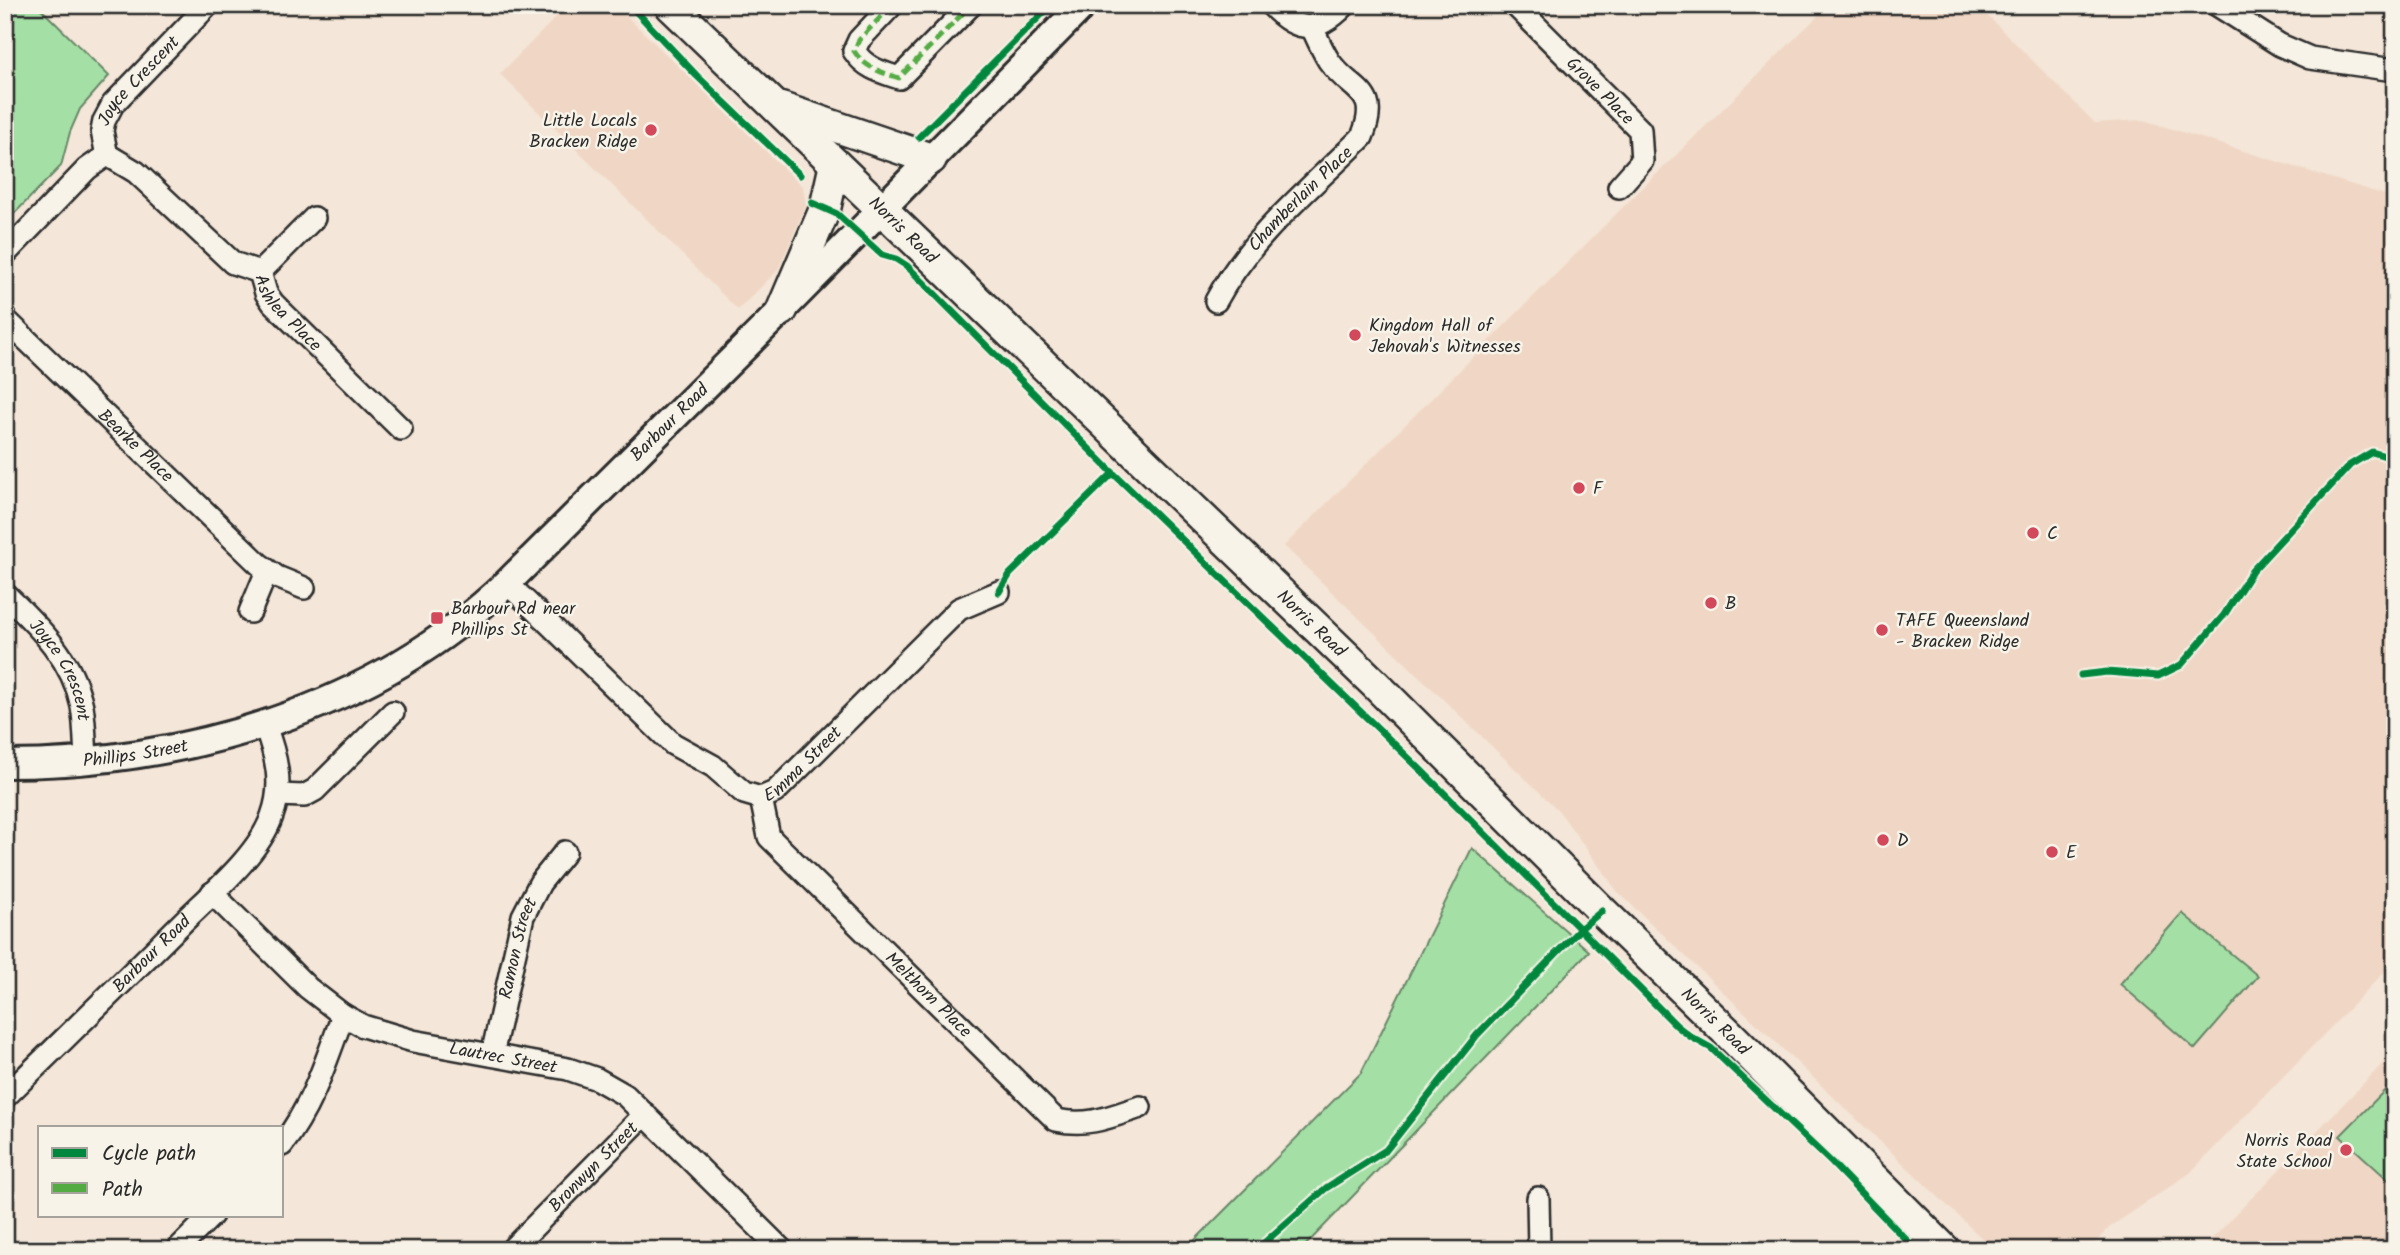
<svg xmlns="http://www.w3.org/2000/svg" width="2400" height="1255" viewBox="0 0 2400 1255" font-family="Kalam,sans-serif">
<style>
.built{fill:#f0d7c5}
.green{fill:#a4e0a6;stroke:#688668;stroke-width:2}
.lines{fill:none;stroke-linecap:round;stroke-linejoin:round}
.minor-casing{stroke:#2b2b2b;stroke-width:26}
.tertiary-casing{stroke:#2b2b2b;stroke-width:32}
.secondary-casing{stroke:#2b2b2b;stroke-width:35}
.minor{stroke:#f7f3e8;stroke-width:21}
.tertiary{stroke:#f7f3e8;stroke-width:26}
.secondary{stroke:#f7f3e8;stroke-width:30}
.quiet{stroke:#54ab44;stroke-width:5;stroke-dasharray:10 5;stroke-linecap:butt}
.cycleway-casing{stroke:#f7f3e8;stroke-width:11}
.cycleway{stroke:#00873e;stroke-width:7}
.poi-dot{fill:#d1495b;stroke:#f7f3e8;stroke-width:2.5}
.labels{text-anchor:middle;stroke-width:5;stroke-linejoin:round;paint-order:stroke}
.street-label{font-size:18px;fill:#2b2b2b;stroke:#f7f3e8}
.poi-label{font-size:18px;fill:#2b2b2b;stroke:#f7f3e8;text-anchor:start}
</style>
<rect width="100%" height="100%" fill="#f4e6d8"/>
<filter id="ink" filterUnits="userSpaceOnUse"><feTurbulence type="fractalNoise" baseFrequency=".0143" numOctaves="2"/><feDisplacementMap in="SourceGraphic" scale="14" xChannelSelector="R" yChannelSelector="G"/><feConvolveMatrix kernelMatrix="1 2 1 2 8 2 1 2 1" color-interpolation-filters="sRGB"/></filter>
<g filter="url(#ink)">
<!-- built -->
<g class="built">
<polygon points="568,5 615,5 803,187 806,206 778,270 738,310 500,74"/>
<polygon points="1829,5 1977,5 2095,123 2143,120 2395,198 2395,961 2190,1173 2110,1227 2088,1250 1994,1250 1617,891 1559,811 1284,546 1620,210"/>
<polygon points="2395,1051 2395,1250 2201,1250"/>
</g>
<!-- green -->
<g class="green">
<polygon points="18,5 37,5 109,76 80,109 70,132 61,166 5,223 5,18"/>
<polygon points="1472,848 1589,951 1301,1250 1185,1250 1361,1073"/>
<polygon points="2182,913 2258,976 2195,1049 2120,984"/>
<polygon points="2395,1080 2395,1186 2340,1136"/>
</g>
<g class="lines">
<!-- minor casing -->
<g class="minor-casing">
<g id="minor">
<path d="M892 5 859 40 854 51C865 68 881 72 899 78L971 5"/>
<path d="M1271 5C1298 34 1318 33 1345 5"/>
<path id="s1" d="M1515 5 1640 130 1642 161 1619 187"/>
<polyline points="2217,5 2280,45 2310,58 2387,69 2395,68"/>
<path id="s2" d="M106 154 136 172 233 263 260 272 266 293 273 303 401 429"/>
<path id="s3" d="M5 254 87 169 104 157 106 151 102 131 104 121 113 104 208 5"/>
<polyline points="260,272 314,218"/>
<path id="s4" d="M1216 301C1250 237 1311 188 1362 137 1382 89 1351 93 1329 61 1322 50 1317 38 1312 27"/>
<path id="s5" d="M5 319 259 564 277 577 304 588"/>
<path id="s6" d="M507 583 673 744 713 766 744 793 761 798 775 792 959 609 999 592"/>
<path id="s7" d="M5 594C39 627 72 658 82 706 85 724 85 743 86 761"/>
<polyline points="250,612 267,571"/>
<polyline points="278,795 304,796 315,790 393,712"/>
<path id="s8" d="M761 798 769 837 1056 1120C1088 1127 1110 1117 1140 1107"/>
<path id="s9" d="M212 893 308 988 343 1015 363 1026 413 1041 568 1069 597 1079 625 1095 782 1250"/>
<path id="s10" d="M492 1055 523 916 540 883 565 852"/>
<path id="s11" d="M5 1097C63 1040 122 983 180 925 209 896 259 855 272 816 284 784 276 755 264 723"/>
<path d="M282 1145C312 1107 326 1061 343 1015"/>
<polyline points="1538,1198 1539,1250"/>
<polyline points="177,1250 212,1215"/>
<path id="s12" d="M511 1250 645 1114"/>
</g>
</g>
<!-- tertiary casing -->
<g class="tertiary-casing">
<g id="tertiary">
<path id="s13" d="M5 764C185 764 374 710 507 583L782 310 1083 5"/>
</g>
</g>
<!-- secondary casing -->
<g class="secondary-casing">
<g id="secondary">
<path id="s14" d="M670 5 1376 685 1602 911 1728 1033 1945 1250"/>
<polyline points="781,108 931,159"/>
<polyline points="782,310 825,209 835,164"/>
</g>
</g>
<!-- minor -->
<use href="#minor" class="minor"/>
<!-- tertiary -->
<use href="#tertiary" class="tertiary"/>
<!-- secondary -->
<use href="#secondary" class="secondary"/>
<!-- quiet -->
<path class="quiet" d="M892 5 859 40 854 51C865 68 881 72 899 78L971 5"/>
<!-- cycleway casing -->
<g class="cycleway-casing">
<g id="cycleway">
<polyline points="630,5 696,75 800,175"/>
<polyline points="919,137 1051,5"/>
<polyline points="812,203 837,214 882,255 896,259 907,266 1113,473 1421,770 1677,1026 1691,1037 1711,1048 1832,1163 1916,1250"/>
<polyline points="999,592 1010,574 1113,473"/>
<polyline points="2081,675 2107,672 2158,676 2181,665 2224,615 2252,571 2350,465 2372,452 2395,459"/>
<polyline points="1256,1250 1326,1188 1386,1150 1477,1035 1581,928 1602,911"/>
</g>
</g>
<!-- cycleway -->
<use href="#cycleway" class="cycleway"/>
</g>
</g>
<!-- markers -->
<g class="poi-dot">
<circle cx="651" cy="130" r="7"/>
<circle cx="1355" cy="335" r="7"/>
<circle cx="1579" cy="488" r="7"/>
<circle cx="2033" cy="533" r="7"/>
<circle cx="1711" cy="603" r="7"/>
<rect x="430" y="611" width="14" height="14" rx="3.5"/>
<circle cx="1882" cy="630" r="7"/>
<circle cx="1883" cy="840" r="7"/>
<circle cx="2052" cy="852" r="7"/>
<circle cx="2346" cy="1150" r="7"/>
</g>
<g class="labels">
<!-- street labels -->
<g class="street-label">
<text dy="6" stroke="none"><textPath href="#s3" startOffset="229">Joyce Crescent</textPath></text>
<text dy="6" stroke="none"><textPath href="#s1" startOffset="121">Grove Place</textPath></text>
<text dy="6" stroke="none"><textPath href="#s4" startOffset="133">Chamberlain Place</textPath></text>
<text dy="6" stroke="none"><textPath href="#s14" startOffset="324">Norris Road</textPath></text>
<text dy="6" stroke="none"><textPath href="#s2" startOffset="247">Ashlea Place</textPath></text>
<text dy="6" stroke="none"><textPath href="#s13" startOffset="775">Barbour Road</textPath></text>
<text dy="6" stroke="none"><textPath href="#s5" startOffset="182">Bearke Place</textPath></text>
<text dy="6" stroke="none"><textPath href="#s14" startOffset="891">Norris Road</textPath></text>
<text dy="6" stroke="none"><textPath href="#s7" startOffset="96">Joyce Crescent</textPath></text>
<text dy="6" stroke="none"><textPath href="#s13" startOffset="131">Phillips Street</textPath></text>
<text dy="6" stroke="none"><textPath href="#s6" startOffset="390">Emma Street</textPath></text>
<text dy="6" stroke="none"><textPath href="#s10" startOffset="110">Ramon Street</textPath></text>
<text dy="6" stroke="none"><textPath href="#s11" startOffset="205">Barbour Road</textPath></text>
<text dy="6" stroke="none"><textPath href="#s8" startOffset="264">Melthorn Place</textPath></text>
<text dy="6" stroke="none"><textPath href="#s14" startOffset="1458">Norris Road</textPath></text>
<text dy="6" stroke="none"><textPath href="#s9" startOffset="346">Lautrec Street</textPath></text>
<text dy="6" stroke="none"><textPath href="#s12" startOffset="117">Bronwyn Street</textPath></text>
</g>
<!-- poi labels -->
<g class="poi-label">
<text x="637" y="126" text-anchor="end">Little Locals<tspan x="637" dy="21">Bracken Ridge</tspan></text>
<text x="1369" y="331">Kingdom Hall of<tspan x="1369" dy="21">Jehovah's Witnesses</tspan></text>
<text x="1593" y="494">F</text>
<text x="2047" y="539">C</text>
<text x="1725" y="609">B</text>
<text x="451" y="614">Barbour Rd near<tspan x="451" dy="21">Phillips St</tspan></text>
<text x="1896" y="626">TAFE Queensland<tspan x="1896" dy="21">- Bracken Ridge</tspan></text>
<text x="1897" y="846">D</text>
<text x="2066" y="858">E</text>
<text x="2332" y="1146" text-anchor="end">Norris Road<tspan x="2332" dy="21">State School</tspan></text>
</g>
</g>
<!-- margin -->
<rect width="2400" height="1255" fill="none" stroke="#f7f3e8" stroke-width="28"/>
<rect x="14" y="14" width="2372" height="1227" fill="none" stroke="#2b2b2b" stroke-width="2.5" filter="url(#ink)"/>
<!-- legend -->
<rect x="38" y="1126" width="245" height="91" fill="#f7f3e8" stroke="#a5a39c" stroke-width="2"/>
<rect x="52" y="1148" width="35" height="10" fill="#00873e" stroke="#a5a39c" stroke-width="2"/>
<text x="102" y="1160" font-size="21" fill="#2b2b2b">Cycle path</text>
<rect x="52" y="1183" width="35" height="10" fill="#54ab44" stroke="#a5a39c" stroke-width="2"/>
<text x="102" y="1196" font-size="21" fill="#2b2b2b">Path</text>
</svg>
